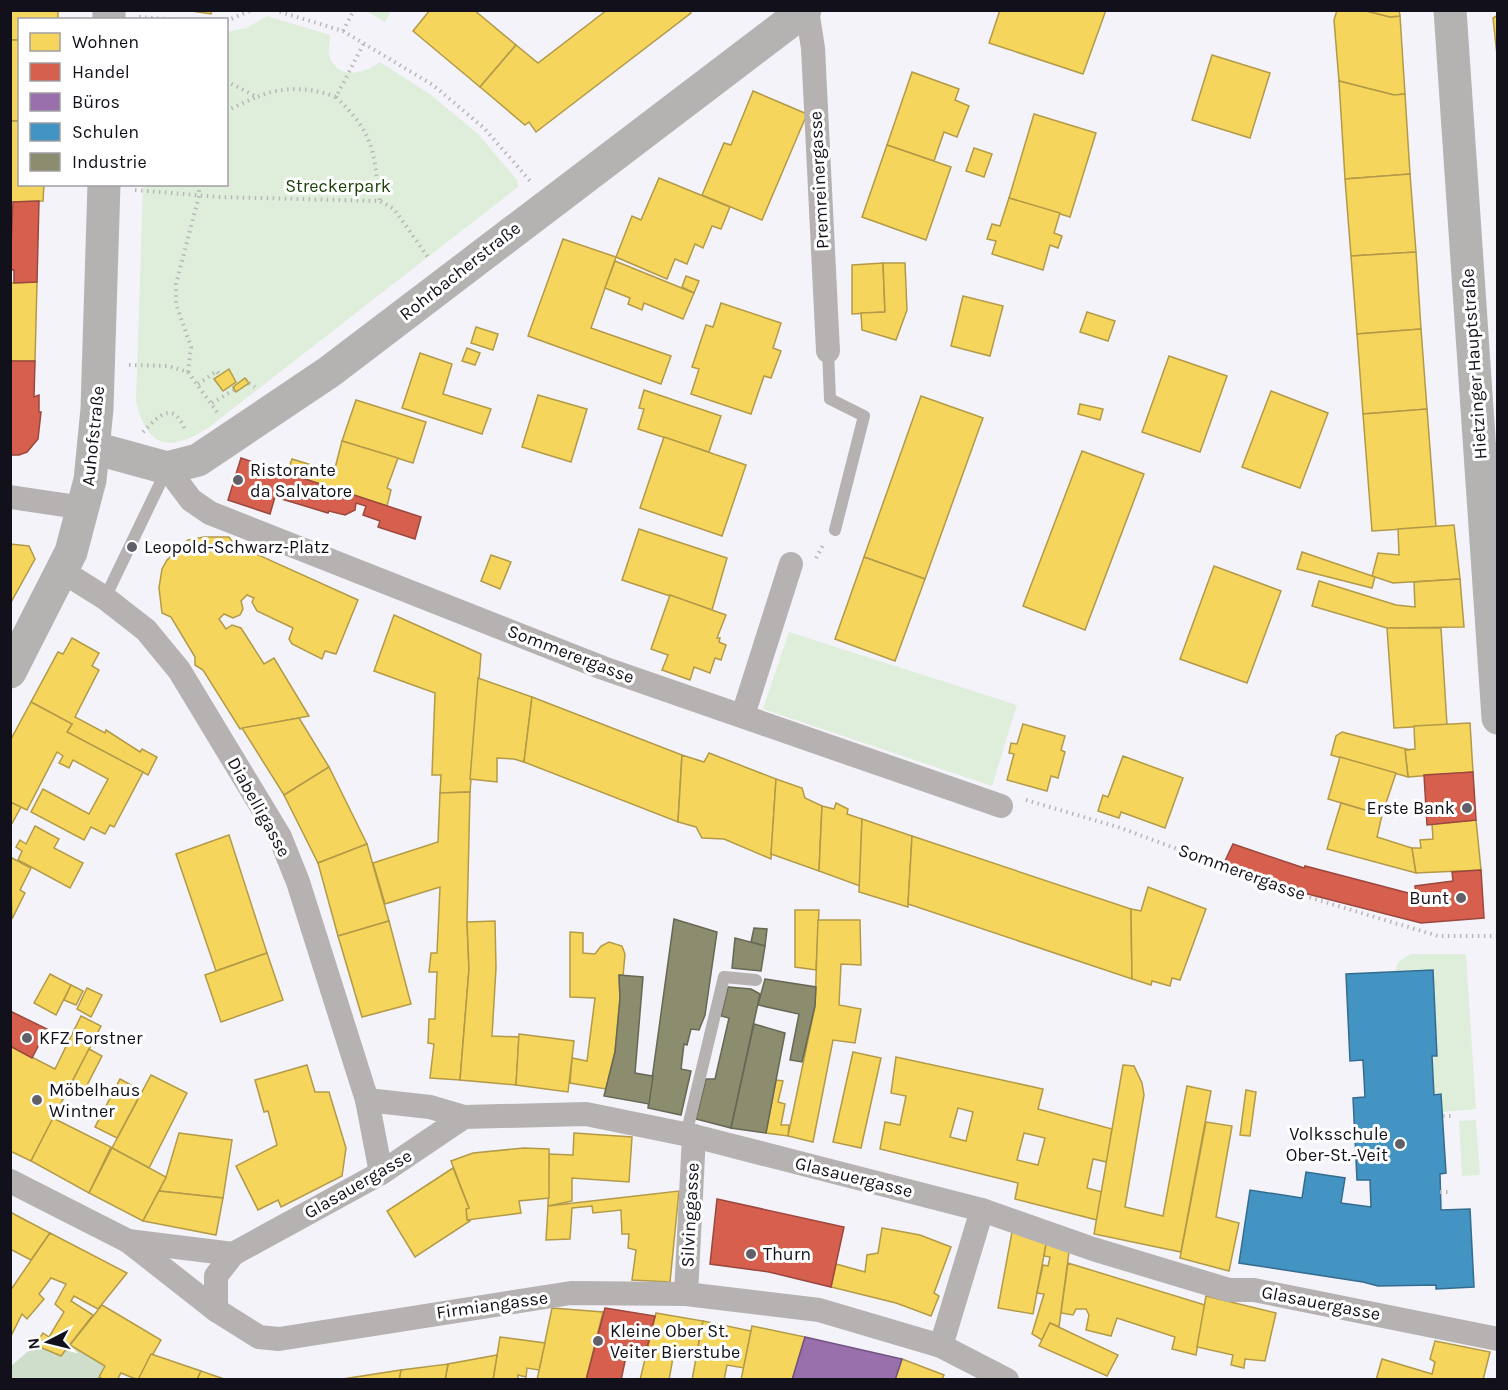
<svg xmlns="http://www.w3.org/2000/svg" width="1508" height="1390" viewBox="0 0 1508 1390" font-family="Karla,sans-serif">
<style>
.green{fill:#deeedb}
.forest{fill:#cfdecb}
.homes{fill:#f6d55c;stroke:#b29a48;stroke-width:1.5;fill-rule:evenodd}
.shops{fill:#d6604d;stroke:#9b483e;stroke-width:1.5}
.offices{fill:#9970ab;stroke:#705380;stroke-width:1.5}
.schools{fill:#4393c3;stroke:#346c90;stroke-width:1.5}
.industry{fill:#8c8c6e;stroke:#676755;stroke-width:1.5}
.lines{fill:none;stroke-linecap:round;stroke-linejoin:round}
.path{stroke:#b8b7b8;stroke-width:4;stroke-dasharray:1.5 4.5;stroke-linecap:butt}
.lane{stroke:#b6b2b2;stroke-width:12}
.street{stroke:#b6b2b2;stroke-width:24}
.secondary{stroke:#b5b2b2;stroke-width:33}
.poi-dot{fill:#615f68;stroke:#fff;stroke-width:2}
.labels{text-anchor:middle;stroke-width:6;stroke-linejoin:round;paint-order:stroke}
.street-label{font-size:18px;fill:#12101a;stroke:#fff}
.park-label{font-size:18px;fill:#193f07;stroke:#fff}
.poi-label{font-size:18px;fill:#12101a;stroke:#fff;text-anchor:start}
</style>
<rect width="100%" height="100%" fill="#f4f3f9"/>
<!-- green -->
<g class="green">
<polygon points="364,10 391,10 391,11 385,22"/>
<path d="M267 16 330 35C330 41 328 49 329 55 337 81 364 74 380 62L431 95 478 134 517 180 518 187 208 428C170 452 147 449 136 401L143 185 226 184 227 32 247 28Z"/>
<polygon points="789,632 1017,705 992,786 763,709"/>
<polygon points="1411,954 1466,954 1476,1109 1442,1112 1441,1095 1434,1095 1432,1056 1437,1055 1433,970 1395,971 1398,962"/>
<polygon points="1476,1120 1480,1175 1462,1176 1459,1121"/>
</g>
<!-- forest -->
<polygon class="forest" points="35,1345 61,1356 70,1345 105,1366 99,1377 104,1379 11,1379 10,1367"/>
<!-- homes -->
<g class="homes">
<polygon points="10,10 58,10 58,20 20,20 20,40 10,40"/>
<polygon points="185,10 212,10 211,14"/>
<polygon points="430,10 474,10 516,45 480,87 413,31"/>
<polygon points="607,10 689,10 691,13 536,132 529,122 525,125 480,87 516,45 538,63"/>
<polygon points="1000,10 1106,10 1083,74 989,43"/>
<polygon points="1337,10 1363,10 1390,17 1400,16 1405,94 1394,95 1339,81 1334,20"/>
<polygon points="1363,10 1399,10 1400,16 1390,17"/>
<polygon points="1498,15 1498,64 1493,18"/>
<rect x="10" y="40" width="10" height="81"/>
<polygon points="1212,55 1270,73 1250,138 1192,120"/>
<polygon points="912,72 959,89 955,100 969,106 957,137 944,132 934,161 887,145"/>
<polygon points="1339,81 1394,95 1405,94 1410,174 1345,179"/>
<polygon points="753,91 807,114 762,220 702,195 724,143 731,145"/>
<polygon points="1034,114 1096,133 1070,217 1009,198"/>
<polygon points="10,121 20,121 20,184 44,184 43,201 10,202"/>
<polygon points="887,145 951,167 926,240 862,217"/>
<polygon points="974,148 992,154 984,177 966,171"/>
<polygon points="1410,174 1416,252 1351,256 1345,179"/>
<polygon points="659,178 730,207 721,229 712,226 703,248 695,244 687,264 675,259 667,279 616,257 632,216 641,220"/>
<polygon points="1009,198 1060,213 1054,233 1062,236 1058,248 1050,245 1043,270 992,254 996,241 987,239 992,224 1000,226"/>
<polygon points="563,239 616,257 591,328 671,356 661,384 528,336"/>
<polygon points="1416,252 1421,329 1357,334 1351,256"/>
<polygon points="615,261 694,293 683,319 644,303 642,310 628,304 630,298 605,288"/>
<polygon points="883,263 885,312 852,314 852,265"/>
<polygon points="883,263 905,263 907,310 896,340 862,330 861,313 885,312"/>
<polygon points="686,276 699,281 694,293 682,287"/>
<polygon points="37,282 35,361 10,361 10,283"/>
<polygon points="963,296 1003,306 990,356 951,346"/>
<polygon points="721,303 781,323 773,348 781,351 771,378 764,376 751,414 691,394 699,369 692,367 706,325 713,327"/>
<polygon points="1087,312 1115,321 1108,341 1080,332"/>
<polygon points="476,327 498,334 493,350 471,343"/>
<polygon points="1421,329 1427,409 1363,414 1357,334"/>
<polygon points="467,348 480,353 475,365 462,361"/>
<polygon points="420,353 452,364 443,394 491,409 482,434 402,408"/>
<polygon points="1169,356 1227,376 1200,452 1142,432"/>
<polygon points="229,369 236,382 223,391 214,379"/>
<polygon points="245,378 249,383 236,392 233,387"/>
<polygon points="644,390 721,416 709,452 638,429 644,409 639,408"/>
<polygon points="1271,391 1328,413 1300,488 1242,467"/>
<polygon points="538,395 587,409 571,462 522,447"/>
<polygon points="921,396 983,418 925,579 864,557"/>
<polygon points="356,400 426,422 413,463 342,441"/>
<polygon points="1080,404 1103,409 1100,420 1078,414"/>
<polygon points="1427,409 1436,527 1372,531 1363,414"/>
<polygon points="664,437 746,465 722,536 640,508"/>
<polygon points="342,441 398,458 387,488 391,490 387,506 287,473 292,459 334,472"/>
<polygon points="1082,451 1144,474 1085,630 1023,606"/>
<polygon points="1454,525 1460,579 1393,583 1372,576 1378,553 1399,555 1398,529"/>
<polygon points="639,529 727,558 712,610 622,580"/>
<polygon points="204,537 229,537 234,544 358,600 336,654 325,651 322,659 292,644 289,639 293,628 257,611 252,602 254,598 247,595 241,601 243,609 240,615 233,618 224,614 219,619 226,629 232,625 241,628 264,664 274,658 309,716 240,729 203,670 195,665 195,657 171,617 162,613 159,588 162,569 167,560 188,540"/>
<polygon points="10,544 29,546 35,559 10,604"/>
<polygon points="1302,552 1375,577 1372,588 1297,569"/>
<polygon points="491,555 511,562 500,589 481,581"/>
<polygon points="864,557 925,579 895,661 835,639"/>
<polygon points="1214,566 1281,591 1247,683 1180,659"/>
<polygon points="1460,579 1464,627 1387,628 1312,606 1319,581 1396,605 1415,607 1414,582"/>
<polygon points="670,595 726,615 717,638 720,638 719,642 726,645 721,660 715,658 710,673 694,667 690,680 662,670 668,655 651,649"/>
<polygon points="394,615 481,654 470,792 440,793 441,775 432,775 435,693 374,671"/>
<polygon points="1387,628 1441,628 1447,725 1394,728"/>
<polygon points="72,638 99,653 92,666 99,670 75,717 105,733 106,730 140,752 142,749 157,757 148,775 67,732 72,724 31,702 58,652 63,654"/>
<polygon points="478,678 532,697 524,762 514,759 497,758 497,782 470,779"/>
<polygon points="532,697 682,755 678,822 524,762"/>
<polygon points="31,702 72,724 67,732 143,772 114,827 110,825 105,834 91,827 84,840 31,812 43,789 89,814 108,779 73,760 69,768 59,763 63,756 57,752 27,810 10,802 10,741"/>
<polygon points="299,718 329,767 284,795 242,728"/>
<polygon points="1470,723 1473,772 1408,777 1405,750 1415,749 1414,726"/>
<polygon points="1023,724 1065,736 1061,750 1065,752 1058,778 1051,776 1047,791 1007,780 1014,754 1009,753 1011,743 1017,744"/>
<polygon points="1342,732 1410,750 1405,750 1408,777 1331,755 1336,736"/>
<polygon points="709,753 776,779 771,859 724,839 702,838 696,827 678,822 682,755 704,762"/>
<polygon points="1123,756 1183,778 1165,828 1121,812 1119,818 1098,811 1103,795 1108,797"/>
<polygon points="1340,757 1396,773 1382,815 1328,799"/>
<polygon points="329,767 367,844 318,863 284,795"/>
<polygon points="776,779 802,788 805,798 822,806 819,871 771,854"/>
<polygon points="470,792 467,922 469,969 460,1080 430,1078 434,1044 428,1043 429,1019 435,1019 437,972 429,972 431,953 437,953 440,887 385,904 373,863 438,842 440,793"/>
<polygon points="10,802 21,807 10,827"/>
<polygon points="836,803 848,809 847,814 862,819 860,886 819,871 822,806 834,809"/>
<polygon points="1341,803 1382,815 1377,837 1412,848 1416,873 1327,849"/>
<polygon points="862,819 912,836 908,907 859,892"/>
<polygon points="1476,820 1481,870 1416,873 1412,848 1421,848 1420,840 1433,839 1432,824"/>
<polygon points="35,826 59,839 54,848 83,863 70,888 18,860 22,851 16,847 20,840 26,844"/>
<polygon points="229,835 267,953 216,971 176,854"/>
<polygon points="912,836 1131,909 1132,979 908,904"/>
<polygon points="367,844 389,921 338,936 318,863"/>
<polygon points="10,857 31,868 20,890 25,893 12,919"/>
<polygon points="1148,887 1206,909 1180,980 1172,978 1170,986 1152,981 1151,985 1132,979 1131,909 1141,911"/>
<polygon points="795,910 819,910 816,970 795,967"/>
<polygon points="818,920 860,920 861,965 841,964 839,1005 861,1009 855,1043 833,1040 813,1142 788,1136 815,1006"/>
<polygon points="389,921 411,1004 362,1017 338,936"/>
<polygon points="495,921 496,968 492,1036 519,1037 516,1085 460,1080 469,969 467,922"/>
<polygon points="570,932 583,933 583,953 595,954 601,946 609,942 622,946 625,954 623,976 619,975 620,998 615,1052 606,1089 570,1083 572,1058 587,1061 595,998 570,997"/>
<polygon points="267,953 283,1000 221,1022 205,975"/>
<polygon points="50,974 71,985 56,1015 34,1003"/>
<polygon points="71,985 83,991 76,1005 64,1000"/>
<polygon points="87,988 102,995 91,1017 77,1009"/>
<polygon points="81,1016 101,1026 31,1161 10,1151 10,1046 55,1069"/>
<polygon points="519,1034 574,1041 568,1092 516,1085"/>
<polygon points="89,1049 102,1056 85,1089 72,1082"/>
<polygon points="853,1052 881,1058 861,1148 833,1142"/>
<path d="M896 1057 1043 1089 1038 1109 1112 1129 1107 1162 1093 1159 1087 1188 1102 1192 1097 1220 1015 1199 1018 1183 880 1149 885 1122 900 1125 906 1096 891 1093ZM958 1108 973 1112 966 1141 950 1137ZM1024 1133 1045 1138 1038 1165 1017 1160Z"/>
<polygon points="307,1065 315,1092 329,1092 346,1148 342,1176 281,1207 278,1200 258,1210 236,1166 277,1145 268,1111 264,1112 255,1080"/>
<polygon points="1123,1065 1134,1066 1142,1083 1144,1095 1125,1207 1163,1216 1187,1086 1211,1091 1181,1252 1094,1234"/>
<polygon points="151,1075 187,1093 149,1168 112,1148"/>
<polygon points="120,1079 142,1091 117,1138 95,1127"/>
<polygon points="776,1080 783,1081 778,1102 785,1104 781,1125 789,1125 788,1136 766,1133"/>
<polygon points="1246,1090 1256,1092 1250,1136 1240,1135"/>
<polygon points="53,1118 111,1147 89,1193 31,1161"/>
<polygon points="1206,1122 1232,1126 1216,1217 1239,1223 1229,1271 1180,1258"/>
<polygon points="179,1133 232,1140 223,1198 159,1191 166,1177"/>
<polygon points="574,1133 632,1137 629,1182 572,1178 572,1201 548,1206 549,1154 573,1155"/>
<polygon points="112,1148 166,1177 143,1221 89,1193"/>
<polygon points="524,1148 549,1149 549,1198 519,1201 521,1213 467,1220 466,1209 469,1208 451,1161 473,1153"/>
<polygon points="453,1168 469,1208 466,1209 467,1220 470,1221 415,1257 387,1211"/>
<polygon points="159,1191 223,1198 216,1235 143,1221"/>
<polygon points="679,1191 670,1282 632,1280 636,1250 628,1248 629,1234 622,1234 621,1210 593,1213 592,1206 572,1208 570,1239 546,1240 548,1206"/>
<polygon points="10,1212 50,1233 31,1260 10,1249"/>
<polygon points="882,1228 920,1235 951,1247 934,1293 939,1296 931,1316 896,1303 831,1287 836,1264 865,1272 867,1255 878,1253"/>
<polygon points="1012,1232 1047,1239 1033,1314 998,1308"/>
<polygon points="50,1233 127,1273 98,1309 74,1296 71,1301 93,1315 61,1356 35,1345 43,1333 49,1337 64,1312 55,1304 66,1284 51,1278 39,1294 44,1299 27,1319 22,1314 10,1338 10,1291"/>
<polygon points="1046,1244 1069,1252 1059,1327 1050,1323 1042,1340 1032,1334 1044,1294 1037,1293 1043,1265 1048,1266 1050,1257 1044,1256"/>
<polygon points="1068,1263 1205,1305 1196,1355 1172,1349 1175,1337 1117,1318 1111,1336 1086,1330 1089,1315 1086,1309 1076,1309 1073,1315 1061,1313"/>
<polygon points="1206,1296 1276,1313 1265,1361 1245,1359 1244,1368 1231,1365 1233,1355 1197,1347"/>
<polygon points="102,1305 161,1340 138,1380 121,1373 117,1380 104,1380 99,1377 105,1366 70,1345"/>
<polygon points="552,1308 603,1312 586,1380 537,1380"/>
<polygon points="656,1313 703,1321 696,1356 674,1352 669,1380 640,1380"/>
<polygon points="703,1321 751,1331 744,1368 727,1365 724,1380 692,1380"/>
<polygon points="1050,1323 1118,1355 1107,1376 1039,1346"/>
<polygon points="752,1326 805,1337 792,1380 741,1380"/>
<polygon points="500,1337 545,1343 539,1370 527,1368 526,1377 518,1375 518,1380 493,1380"/>
<polygon points="1435,1341 1490,1352 1483,1380 1376,1380 1382,1359 1432,1374 1435,1362 1430,1359"/>
<polygon points="151,1354 201,1371 197,1380 138,1380"/>
<polygon points="497,1355 493,1380 445,1380 448,1364"/>
<polygon points="902,1359 944,1375 942,1380 895,1380"/>
<polygon points="448,1364 445,1380 399,1380 401,1370"/>
<polygon points="401,1370 399,1380 343,1380 343,1379"/>
<polygon points="201,1371 227,1380 197,1380"/>
</g>
<!-- shops -->
<g class="shops">
<polygon points="39,201 37,282 14,283 14,270 10,270 13,202"/>
<polygon points="10,361 35,361 34,397 39,395 39,412 41,412 38,439 27,452 19,455 10,455"/>
<polygon points="241,458 421,517 415,539 378,527 380,521 363,515 366,506 356,503 355,510 345,515 329,511 328,513 275,497 270,514 228,500"/>
<polygon points="1473,772 1476,820 1427,825 1424,775"/>
<polygon points="1233,844 1304,868 1305,866 1416,895 1415,886 1453,881 1452,872 1481,870 1484,918 1421,923 1296,891 1224,863"/>
<polygon points="10,1011 47,1029 32,1058 10,1046"/>
<polygon points="717,1199 844,1227 831,1287 769,1272 710,1264"/>
<polygon points="605,1308 655,1316 647,1348 623,1346 621,1356 626,1357 621,1380 586,1380"/>
</g>
<!-- offices -->
<polygon class="offices" points="805,1337 902,1359 895,1380 792,1380"/>
<!-- schools -->
<polygon class="schools" points="1433,970 1437,1056 1432,1056 1434,1095 1441,1094 1446,1173 1440,1174 1441,1210 1470,1209 1474,1287 1436,1289 1436,1285 1378,1286 1363,1282 1239,1263 1250,1190 1302,1198 1306,1172 1345,1178 1341,1203 1371,1207 1370,1180 1357,1180 1353,1098 1365,1097 1363,1060 1350,1061 1346,974"/>
<!-- industry -->
<g class="industry">
<polygon points="674,919 717,932 705,1015 699,1030 691,1029 687,1045 684,1044 681,1069 691,1071 681,1115 648,1108"/>
<polygon points="754,928 767,929 765,946 751,942"/>
<polygon points="735,938 765,946 761,971 732,968"/>
<polygon points="619,975 643,977 635,1073 653,1076 649,1104 604,1096 615,1052 620,998"/>
<polygon points="765,979 816,987 815,1006 802,1062 790,1060 799,1014 758,1005"/>
<polygon points="728,987 751,989 760,994 731,1128 696,1119 706,1079 715,1079 729,1018 721,1016"/>
<polygon points="754,1024 785,1033 766,1133 731,1128"/>
</g>
<g class="lines">
<!-- path -->
<g class="path">
<polyline points="274,10 343,31 433,85 484,128 531,182"/>
<polyline points="139,17 180,20"/>
<polyline points="226,21 252,10"/>
<polyline points="343,31 354,10"/>
<path d="M226 81 257 97C282 86 310 87 336 97L364 43"/>
<path d="M336 97C375 135 373 149 380 201"/>
<polyline points="226,111 256,97"/>
<polyline points="135,190 219,197 380,201 394,209 430,260"/>
<polyline points="129,365 168,366 188,372 217,412"/>
<polyline points="188,372 191,347 176,304 176,284 199,196 199,184"/>
<polyline points="249,383 255,387"/>
<polyline points="198,384 217,371 219,374"/>
<polyline points="212,403 234,390"/>
<path d="M143 432C161 413 174 401 186 432"/>
<polyline points="816,558 823,545"/>
<polyline points="1026,800 1121,828 1295,893 1438,936 1498,936"/>
<polyline points="1443,1116 1451,1116"/>
<polyline points="1440,1192 1448,1192"/>
</g>
<!-- lane -->
<g class="lane">
<polyline points="828,351 830,399 864,416 835,530"/>
<polyline points="105,598 167,469"/>
<polyline points="686,1135 724,977 756,980"/>
</g>
<!-- street -->
<g class="street">
<polyline points="807,10 813,48 828,351"/>
<polyline points="167,468 191,500 210,513 603,668 1001,806"/>
<polyline points="10,497 84,508"/>
<polyline points="62,571 105,598 146,630 179,670 280,837 298,882 367,1100 381,1173"/>
<polyline points="743,715 791,564"/>
<polyline points="367,1100 430,1107 464,1117"/>
<polyline points="10,1181 128,1241 216,1310 259,1337 279,1339 571,1293 686,1294 819,1310 941,1346 1007,1380"/>
<polyline points="128,1241 233,1254 381,1173 464,1117 586,1114 694,1136 982,1210 1093,1249 1229,1290 1254,1290 1498,1339"/>
<polyline points="686,1294 694,1136"/>
<polyline points="216,1310 216,1276 233,1254"/>
<polyline points="941,1346 982,1210"/>
</g>
<!-- secondary -->
<g class="secondary">
<polyline points="1450,10 1498,718"/>
<polyline points="109,20 109,10"/>
<polyline points="94,448 167,468 198,460 329,372 805,10"/>
<polyline points="10,672 71,552 90,480 97,409 104,184"/>
</g>
</g>
<!-- markers -->
<g class="poi-dot">
<circle cx="238" cy="480" r="6"/>
<circle cx="132" cy="547" r="6"/>
<circle cx="1467" cy="808" r="6"/>
<circle cx="1461" cy="898" r="6"/>
<circle cx="27" cy="1038" r="6"/>
<circle cx="37" cy="1100" r="6"/>
<circle cx="1400" cy="1144" r="6"/>
<circle cx="751" cy="1254" r="6"/>
<circle cx="598" cy="1341" r="6"/>
</g>
<g class="labels">
<!-- street labels -->
<g class="street-label">
<text transform="translate(819 180) rotate(-93)" y="6">Premreinergasse</text>
<text transform="translate(460 271) rotate(-38)" y="6">Rohrbacherstraße</text>
<text transform="translate(1474 364) rotate(-94)" y="6">Hietzinger Hauptstraße</text>
<text transform="translate(93 436) rotate(-84)" y="6">Auhofstraße</text>
<text transform="translate(571 654) rotate(21)" y="6">Sommerergasse</text>
<text transform="translate(259 807) rotate(61)" y="6">Diabelligasse</text>
<text transform="translate(1242 872) rotate(20)" y="6">Sommerergasse</text>
<text transform="translate(854 1177) rotate(14)" y="6">Glasauergasse</text>
<text transform="translate(358 1184) rotate(-30)" y="6">Glasauergasse</text>
<text transform="translate(690 1215) rotate(-87)" y="6">Silvinggasse</text>
<text transform="translate(1321 1303) rotate(11)" y="6">Glasauergasse</text>
<text transform="translate(492 1305) rotate(-8)" y="6">Firmiangasse</text>
</g>
<!-- park labels -->
<g class="park-label">
<text x="338" y="192">Streckerpark</text>
</g>
<!-- poi labels -->
<g class="poi-label">
<text x="250" y="476">Ristorante<tspan x="250" dy="21">da Salvatore</tspan></text>
<text x="144" y="553">Leopold-Schwarz-Platz</text>
<text x="1455" y="814" text-anchor="end">Erste Bank</text>
<text x="1449" y="904" text-anchor="end">Bunt</text>
<text x="39" y="1044">KFZ Forstner</text>
<text x="49" y="1096">Möbelhaus<tspan x="49" dy="21">Wintner</tspan></text>
<text x="1388" y="1140" text-anchor="end">Volksschule<tspan x="1388" dy="21">Ober-St.-Veit</tspan></text>
<text x="763" y="1260">Thurn</text>
<text x="610" y="1337">Kleine Ober St.<tspan x="610" dy="21">Veiter Bierstube</tspan></text>
</g>
</g>
<!-- border -->
<rect width="1508" height="1390" fill="none" stroke="#12101a" stroke-width="24"/>
<!-- legend -->
<rect x="18" y="18" width="210" height="168" fill="#ffffff" stroke="#a09fa3" stroke-width="1.5"/>
<rect x="30" y="33" width="30" height="18" fill="#f6d55c" stroke="#a09fa3" stroke-width="1.5"/>
<text x="72" y="48" font-size="18" fill="#12101a">Wohnen</text>
<rect x="30" y="63" width="30" height="18" fill="#d6604d" stroke="#a09fa3" stroke-width="1.5"/>
<text x="72" y="78" font-size="18" fill="#12101a">Handel</text>
<rect x="30" y="93" width="30" height="18" fill="#9970ab" stroke="#a09fa3" stroke-width="1.5"/>
<text x="72" y="108" font-size="18" fill="#12101a">Büros</text>
<rect x="30" y="123" width="30" height="18" fill="#4393c3" stroke="#a09fa3" stroke-width="1.5"/>
<text x="72" y="138" font-size="18" fill="#12101a">Schulen</text>
<rect x="30" y="153" width="30" height="18" fill="#8c8c6e" stroke="#a09fa3" stroke-width="1.5"/>
<text x="72" y="168" font-size="18" fill="#12101a">Industrie</text>
<!-- north arrow -->
<g transform="translate(48 1342) rotate(263)" stroke="#ffffff" stroke-width="4.5" paint-order="stroke">
<path d="M0-4.5L10 22L0 15L-10 22Z" fill="#12101a"/>
<text y="-9" font-size="16" font-weight="bold" text-anchor="middle" fill="#12101a">N</text>
</g>
</svg>
